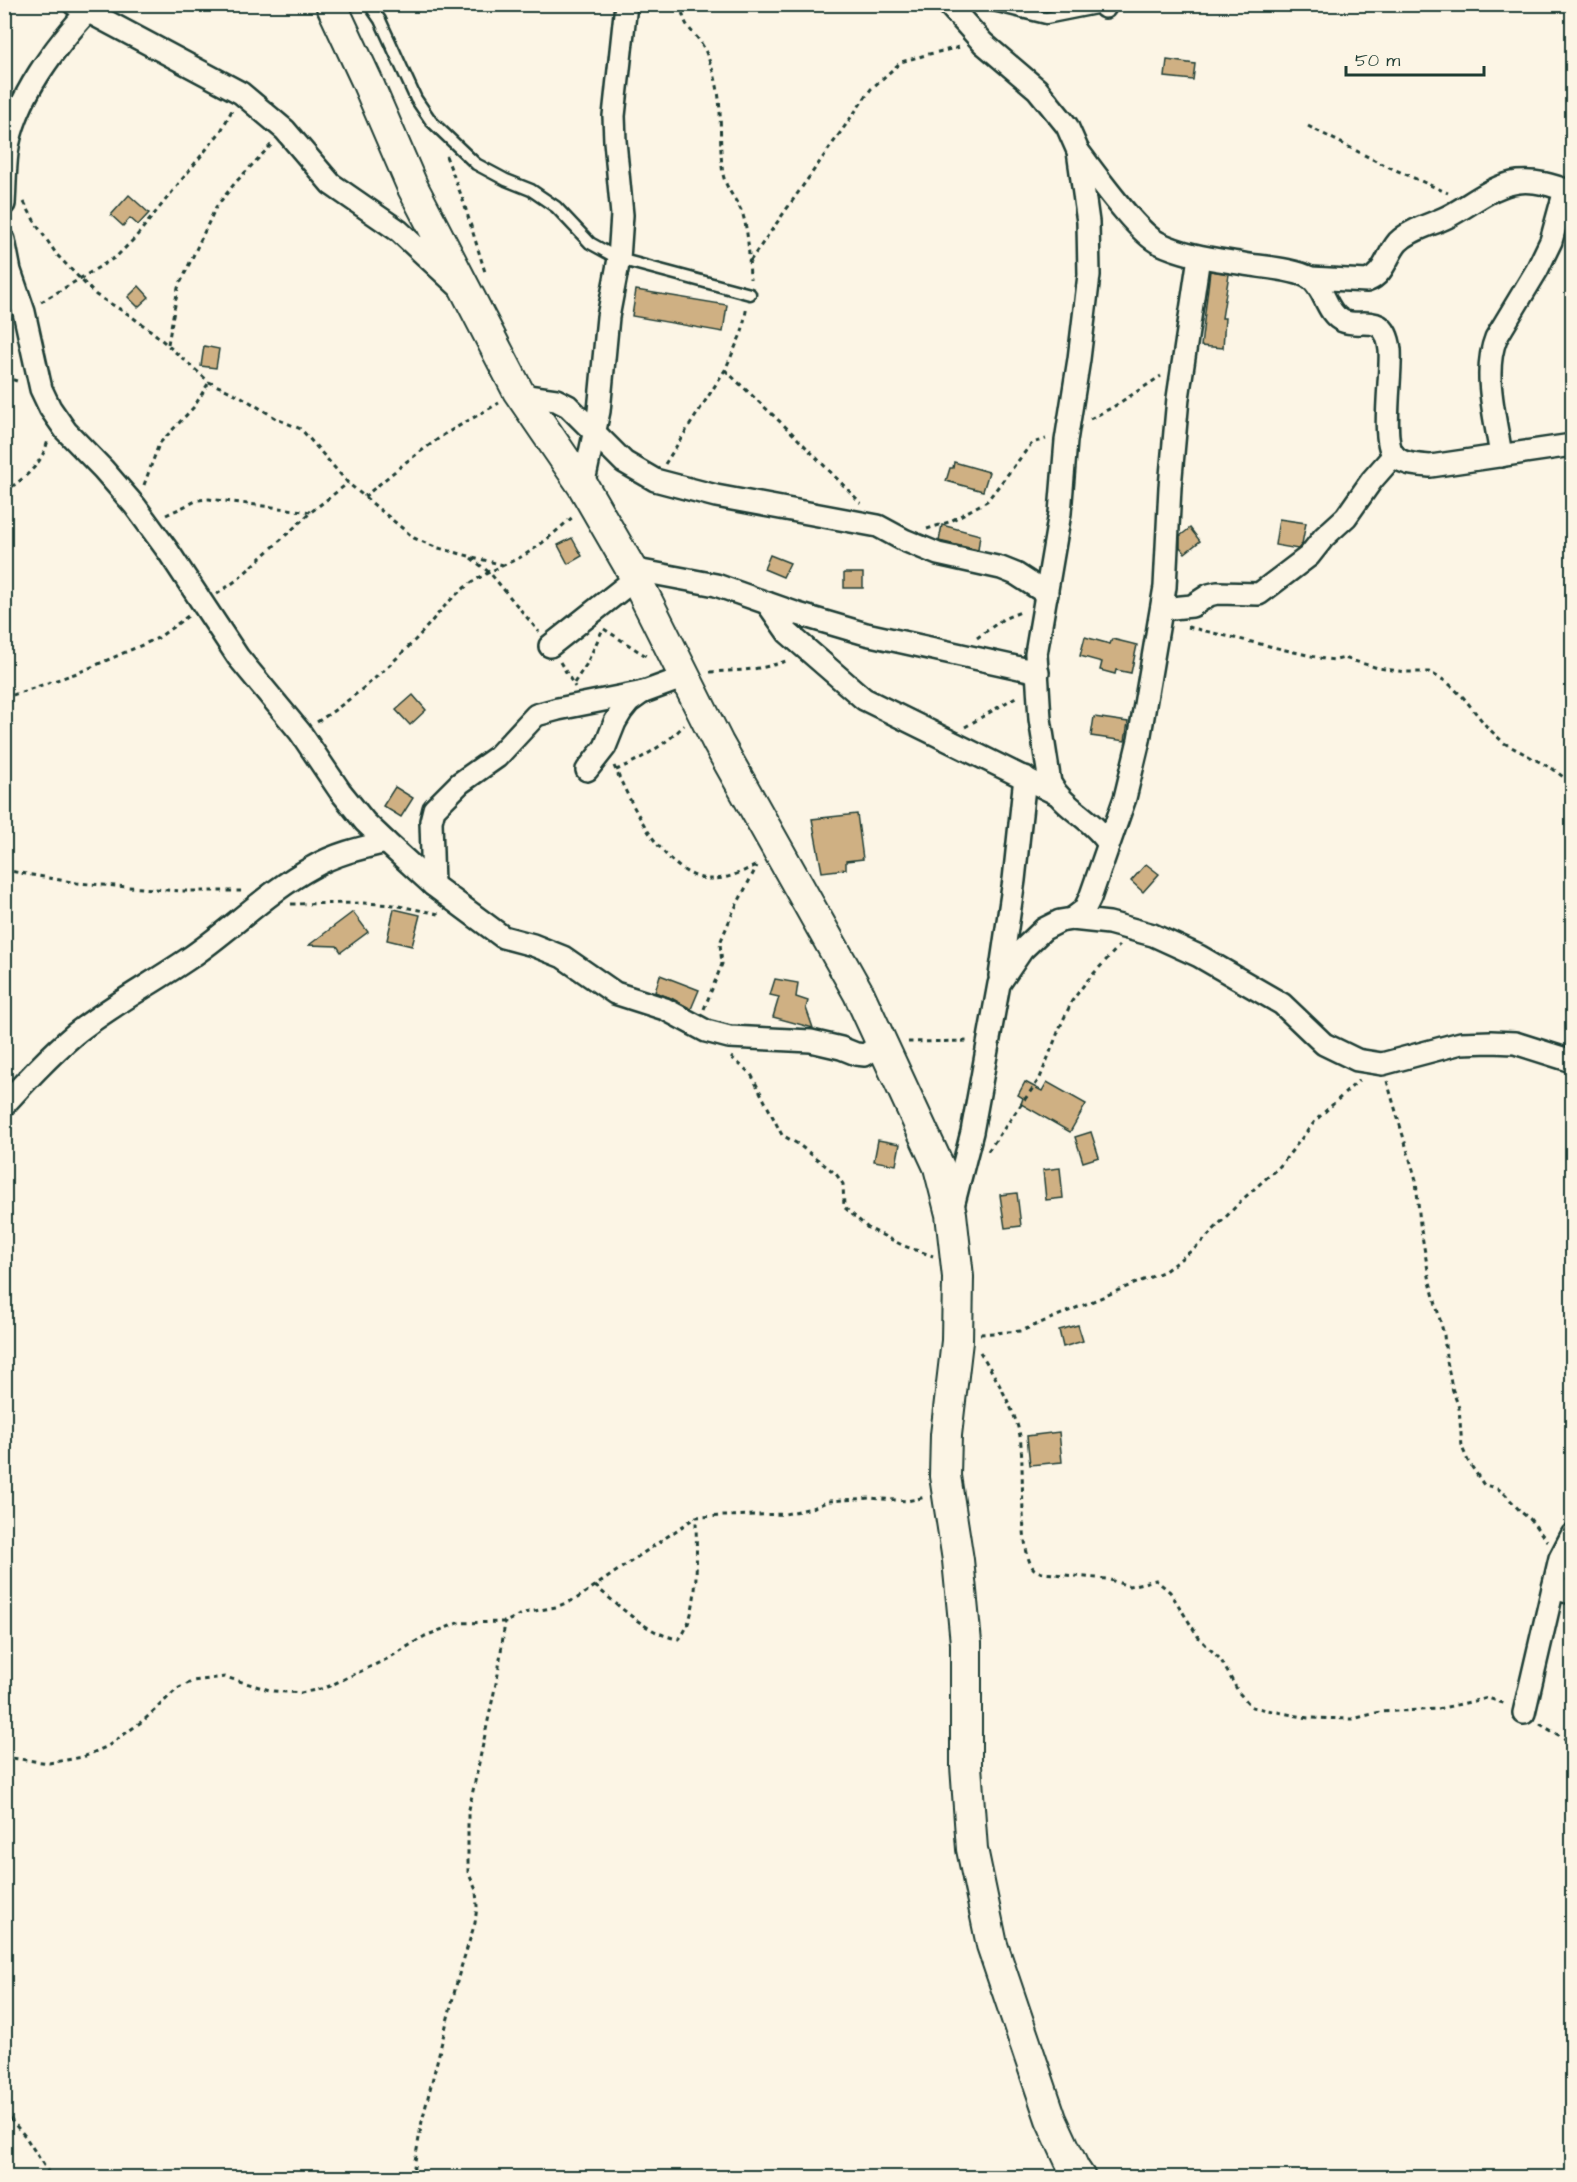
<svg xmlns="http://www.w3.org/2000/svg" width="1577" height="2182" viewBox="0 0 1577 2182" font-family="'Architects Daughter',sans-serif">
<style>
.building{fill:#cfb083;stroke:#1f3d34;stroke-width:1.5}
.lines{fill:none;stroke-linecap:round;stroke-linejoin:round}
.lane-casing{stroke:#1f3d34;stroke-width:15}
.street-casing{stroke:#1f3d34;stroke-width:26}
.secondary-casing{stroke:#1f3d34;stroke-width:34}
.path{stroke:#1f3d34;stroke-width:3;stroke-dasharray:4.5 4.5;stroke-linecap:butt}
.lane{stroke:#fcf5e5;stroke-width:10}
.street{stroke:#fcf5e5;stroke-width:21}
.secondary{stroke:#fcf5e5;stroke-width:30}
</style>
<rect width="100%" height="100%" fill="#fcf5e5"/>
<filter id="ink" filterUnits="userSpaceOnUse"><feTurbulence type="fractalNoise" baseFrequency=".0167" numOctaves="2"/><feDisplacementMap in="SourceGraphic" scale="12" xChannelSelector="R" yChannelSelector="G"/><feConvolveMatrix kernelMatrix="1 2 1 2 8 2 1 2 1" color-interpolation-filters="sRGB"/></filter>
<g filter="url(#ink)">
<!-- building -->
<g class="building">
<polygon points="1167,60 1195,64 1193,80 1165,77"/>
<polygon points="129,195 149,213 138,225 130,218 123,226 111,215"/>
<polygon points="1210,271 1229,274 1222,318 1225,318 1223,348 1201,346"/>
<polygon points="139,286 149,297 138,307 128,297"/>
<polygon points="636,290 727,305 723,332 632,316"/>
<polygon points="204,346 219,349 216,368 201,366"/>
<polygon points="954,462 989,472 983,491 946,481 950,468 953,468"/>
<polygon points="1279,519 1306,523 1302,544 1298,549 1275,545"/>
<polygon points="942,525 980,535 978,550 939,541"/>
<polygon points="1190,528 1200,541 1185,553 1180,547 1180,536"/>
<polygon points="572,538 582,556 568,564 558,545"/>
<polygon points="770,555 790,563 783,577 764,569"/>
<rect x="844" y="573" width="19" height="15"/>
<polygon points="1085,637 1110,644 1112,639 1137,645 1131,673 1116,670 1115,674 1100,670 1102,662 1080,656"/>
<polygon points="413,695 426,710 410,725 396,710"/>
<polygon points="1094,717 1128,722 1125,741 1091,736"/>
<polygon points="395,787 413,798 401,817 383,806"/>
<polygon points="857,814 863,859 846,861 846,869 822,872 812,819"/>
<polygon points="1146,864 1159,874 1143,892 1131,881"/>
<polygon points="394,909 420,915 412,946 387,940"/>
<polygon points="353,912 368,932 341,952 337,946 309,945"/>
<polygon points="660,975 699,990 691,1009 671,998 655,992"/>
<polygon points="775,979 798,983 796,997 808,1001 806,1008 813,1028 773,1017 779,997 770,995"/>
<polygon points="1025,1082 1042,1091 1047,1082 1086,1104 1070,1132 1021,1104 1023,1098 1018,1095"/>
<polygon points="1091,1132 1099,1157 1083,1162 1075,1137"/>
<polygon points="878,1140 900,1144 896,1165 874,1161"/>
<polygon points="1060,1168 1063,1198 1046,1200 1043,1170"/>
<polygon points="1017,1193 1021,1226 1005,1228 1000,1195"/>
<polygon points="1078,1325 1083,1341 1063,1347 1059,1330"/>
<polygon points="1059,1432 1062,1462 1030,1465 1027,1436"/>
</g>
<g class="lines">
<!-- lane casing -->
<g class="lane-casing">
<g id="lane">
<polyline points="369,4 380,20 416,99 431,121 476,164 506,180 531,190 556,207 590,243 619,259 750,294"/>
<polyline points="989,4 1046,18 1116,4"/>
</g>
</g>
<!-- street casing -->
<g class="street-casing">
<g id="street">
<polyline points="74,4 241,93 285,130 331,184 399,231 457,285"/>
<path d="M948 4 983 43 1037 89 1067 126 1078 151 1088 222 1089 275 1079 359 1066 441 1060 513 1036 654 1040 719 1050 783C1063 808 1093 819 1108 843"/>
<polyline points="1105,7 1105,4"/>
<path d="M1078 151C1095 173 1137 233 1159 243 1186 256 1215 259 1244 264 1261 267 1296 269 1310 278 1325 288 1326 314 1343 321 1354 326 1369 320 1379 326 1387 331 1389 341 1390 350 1392 374 1381 437 1393 454 1401 465 1418 465 1431 466L1572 445"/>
<path d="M4 204C5 187 5 170 7 153 14 98 57 44 94 4"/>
<polyline points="4,240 10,271 24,312 41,389 50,408 66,431 103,469 135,506 168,551 238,657 300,732 340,791 365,822 386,842 433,885 503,937 533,945 563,957 615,993 665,1009 706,1031 729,1037 811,1041 841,1048 856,1054 865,1055 882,1043"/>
<path d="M1310 278 1367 281C1385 274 1386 256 1398 242 1411 229 1431 225 1447 217 1469 206 1493 185 1518 182 1537 180 1554 186 1572 192"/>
<polyline points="520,395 556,400 568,406 624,462 655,480 716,496 878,526 904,540 938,554 1001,568 1016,574 1047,594"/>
<path d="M1501 456C1496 419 1482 373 1496 338L1537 270 1551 241 1565 190"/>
<polyline points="583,486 599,411 608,317 619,259 622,215 615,141 614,116 626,4"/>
<polyline points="631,569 716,585 798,614 866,634 1038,672"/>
<polyline points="767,603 788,633 864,699 1055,793"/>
<polyline points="1162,609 1192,606 1209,595 1217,593 1259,594 1309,556 1324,537 1346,517 1372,480 1394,455"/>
<polyline points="550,646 636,578"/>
<polyline points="587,770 605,747 615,722 621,712 629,702 643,692"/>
<polyline points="433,885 431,821 434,809 460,783 497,757 536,715 558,709 644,692 685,677"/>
<polyline points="1072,919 1084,910 1090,898 1125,798 1139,740 1165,587 1170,487 1178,398 1199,257"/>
<polyline points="1000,976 1014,880 1025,777"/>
<path d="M4 1105C27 1080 49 1056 75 1034 110 1006 151 984 188 959 231 930 268 891 313 867 335 854 361 848 386 842"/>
<polyline points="952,1210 972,1132 999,984 1022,950 1044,929 1060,921 1072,919 1109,923 1153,935 1199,956 1282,1004 1324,1044 1357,1060 1382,1064 1461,1043 1491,1042 1515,1043 1572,1061"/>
<polyline points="1553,1588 1572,1593"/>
<polyline points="1524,1713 1560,1558 1572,1535"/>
</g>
</g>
<!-- secondary casing -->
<g class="secondary-casing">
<polyline id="secondary" points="331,4 366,79 413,188 518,391 583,486 631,569 718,743 859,994 939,1167 951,1214 958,1277 957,1341 946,1435 945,1476 958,1560 966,1643 966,1766 972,1849 992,1945 1051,2119 1074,2169 1080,2178"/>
</g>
<!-- path -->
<g class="path">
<path d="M681 4C684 31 693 28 704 48 708 56 711 66 714 74 724 106 718 141 723 174 726 190 738 201 743 215 749 235 749 258 750 279"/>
<polyline points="1308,126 1380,163 1448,193"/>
<polyline points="446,156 463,200 485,272"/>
<polyline points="24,202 36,224 57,255 96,295 128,314 154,333 209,382 240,396 279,420 301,429 348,483 414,538 435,547 503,565"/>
<polyline points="750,261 871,89 901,62 929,54 960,47"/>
<polyline points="41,302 116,257 135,238 221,131 232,110"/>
<polyline points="168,344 178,288 216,207 235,183 272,144"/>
<polyline points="725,370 791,432 861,503"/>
<polyline points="4,377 20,382"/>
<polyline points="1090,419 1113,407 1161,376"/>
<polyline points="665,464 725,370 742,332 747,306"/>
<polyline points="144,485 159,444 194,407 209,382"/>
<path d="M4 492C25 478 42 465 48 440"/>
<polyline points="364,497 406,462 445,434 499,403"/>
<polyline points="166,515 198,500 209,499 311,512"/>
<polyline points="927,529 949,522 987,501 1032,443 1046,439"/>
<polyline points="471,558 490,573 539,632"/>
<polyline points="217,594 237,580 311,512 348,483"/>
<polyline points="1188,627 1324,659 1336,660 1344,658 1378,668 1406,672 1429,672 1447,682 1463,697 1487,727 1504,743 1553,769 1572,784"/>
<polyline points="604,629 646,656"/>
<polyline points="977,638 1003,619 1023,611"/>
<polyline points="560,662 575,687"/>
<path d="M710 672C741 670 758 671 789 660"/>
<polyline points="574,683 586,665 602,631"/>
<polyline points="4,698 80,672 158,638 188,616"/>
<path d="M317 722C353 699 386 670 416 639 432 622 445 603 463 589 480 575 500 567 519 558 540 547 557 530 574 516"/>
<polyline points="965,727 1019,695"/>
<path d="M614 766C630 801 664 877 709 879 727 880 741 872 757 865"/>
<path d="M616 770C636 762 670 742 684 725"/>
<polyline points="4,870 77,883 180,891 242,891"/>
<polyline points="291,904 363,903 394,905 439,914"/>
<polyline points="704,1009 722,964 720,943 733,912 757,866"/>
<polyline points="908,1042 970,1041"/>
<polyline points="731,1057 751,1074 782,1135 798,1144 836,1174 843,1184 844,1207 868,1228 904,1246 933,1256"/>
<polyline points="4,1066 12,1066"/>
<polyline points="1387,1081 1416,1180 1420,1224 1430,1282 1444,1335 1446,1356 1452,1388 1459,1408 1462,1447 1468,1461 1484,1485 1497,1488 1505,1494 1521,1512 1530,1519 1547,1541"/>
<polyline points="988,1151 1040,1078 1060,1027 1072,1001 1086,982 1119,946"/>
<polyline points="980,1334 1021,1331 1165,1271 1199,1245 1244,1198 1280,1166 1316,1120 1359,1080"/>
<path d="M980 1352C994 1374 1013 1407 1019 1431 1026 1460 1017 1552 1034 1569 1035 1570 1041 1573 1043 1573L1107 1579 1129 1586 1156 1580 1170 1592 1199 1638 1221 1660 1239 1693 1252 1707 1308 1718 1353 1719 1380 1712 1438 1709 1488 1698 1506 1704"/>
<path d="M595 1586C619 1605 647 1635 679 1639 701 1615 696 1548 696 1517"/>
<polyline points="1540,1724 1572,1743"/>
<polyline points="4,1757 49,1763 83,1757 108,1746 144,1720 177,1689 193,1681 225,1677 273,1691 301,1693 325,1688 387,1659 425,1636 458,1623 505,1622 524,1613 556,1607 576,1599 696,1517 785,1514 812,1508 829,1501 870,1498 907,1501 926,1497"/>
<polyline points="4,2112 25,2136 52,2178"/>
<polyline points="412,2178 422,2121 459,1974 475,1923 477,1906 476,1890 468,1872 468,1814 498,1674 505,1622"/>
</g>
<!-- lane -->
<use href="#lane" class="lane"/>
<!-- street -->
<use href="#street" class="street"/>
<!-- secondary -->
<use href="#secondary" class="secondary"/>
</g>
</g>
<!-- margin -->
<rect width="1577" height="2182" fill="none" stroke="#fcf5e5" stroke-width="24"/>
<rect x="12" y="12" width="1553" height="2158" fill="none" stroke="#1f3d34" stroke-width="2" filter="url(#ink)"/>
<!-- scale -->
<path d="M1346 66v9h138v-9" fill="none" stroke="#1f3d34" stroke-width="3"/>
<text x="1355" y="66" font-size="18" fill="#1f3d34" stroke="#fcf5e5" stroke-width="4.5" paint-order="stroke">50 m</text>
</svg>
